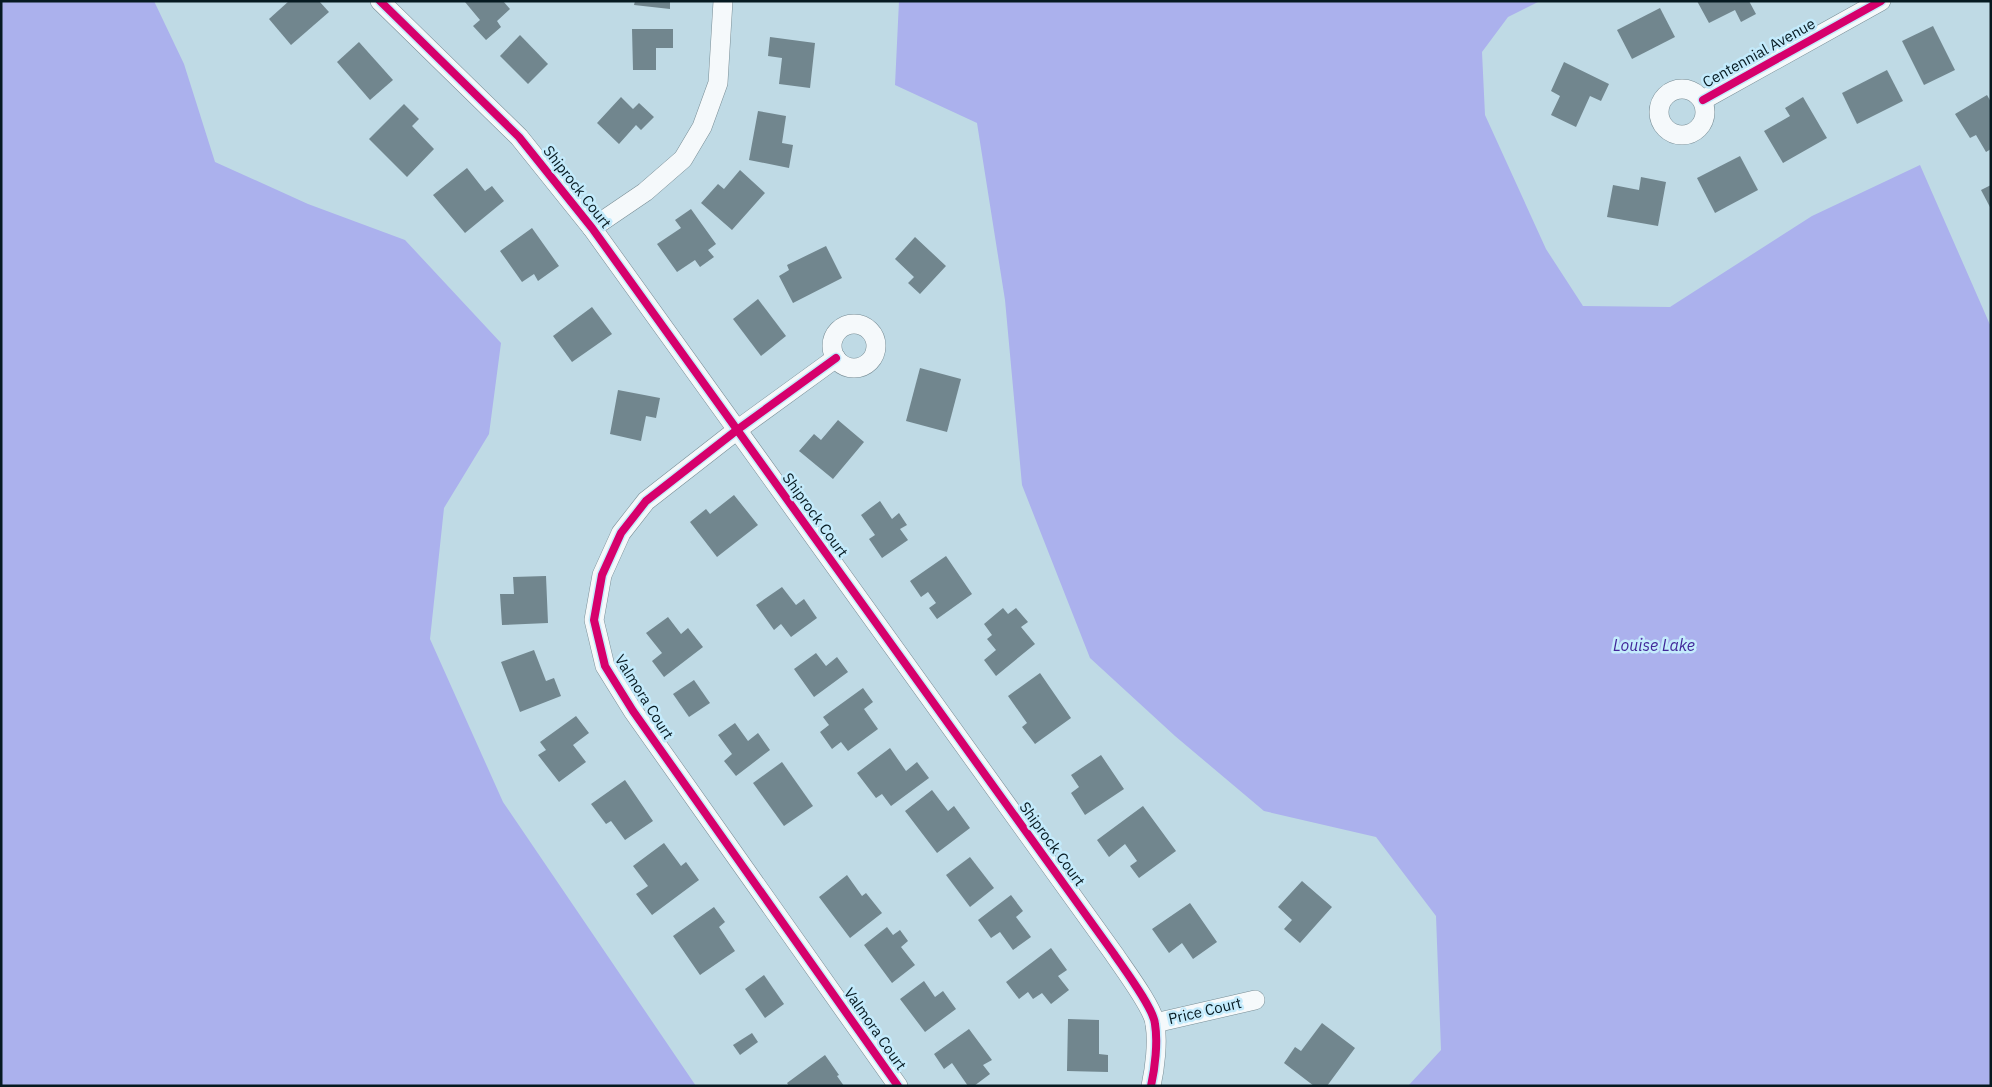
<svg xmlns="http://www.w3.org/2000/svg" width="1992" height="1087" viewBox="0 0 1992 1087" font-family="'IBM Plex Sans',sans-serif">
<style>
.water{fill:#abb1ed}
.building{fill:#71868e}
.lines{fill:none;stroke-linecap:round;stroke-linejoin:round}
.street-casing{stroke:#798e96;stroke-width:20}
.street{stroke:#f5f9fb;stroke-width:19}
.cycleway-casing{stroke:#c4ebfc;stroke-width:11}
.cycleway{stroke:#d6006c;stroke-width:8}
.labels{text-anchor:middle;stroke-width:5;stroke-linejoin:round;paint-order:stroke}
.street-label{font-size:15px;fill:#061a21;stroke:#c4ebfc}
.water-label{font-size:16px;font-style:italic;fill:#412699;stroke:#c4ebfc}
</style>
<rect width="100%" height="100%" fill="#bfdae5"/>
<!-- water -->
<g class="water">
<polygon points="1,1 154,1 184,64 215,162 308,204 405,240 501,343 489,434 444,508 430,639 503,802 696,1086 1,1086"/>
<polygon points="899,1 1540,1 1508,17 1482,52 1485,115 1546,249 1583,306 1670,307 1812,216 1920,165 1991,327 1991,1086 1408,1086 1441,1050 1436,916 1376,837 1264,811 1175,736 1090,658 1022,485 1005,300 977,123 895,85"/>
</g>
<!-- building -->
<g class="building">
<polygon points="289,1 319,1 329,12 291,45 269,19"/>
<polygon points="466,1 503,1 510,9 497,21 501,27 486,40 473,26 480,20 465,2"/>
<polygon points="635,1 670,1 670,9 634,5"/>
<polygon points="1697,1 1749,1 1756,14 1741,22 1735,10 1709,23"/>
<polygon points="1660,8 1675,37 1632,59 1617,30"/>
<polygon points="1933,26 1955,70 1924,85 1902,41"/>
<polygon points="632,29 673,29 673,48 656,48 656,70 633,70"/>
<polygon points="520,35 548,64 528,84 500,56"/>
<polygon points="770,37 815,43 810,88 779,84 782,58 768,56"/>
<polygon points="359,42 393,80 370,100 337,62"/>
<polygon points="1564,62 1609,84 1601,101 1590,96 1576,127 1551,115 1560,96 1551,91"/>
<polygon points="1887,70 1903,101 1857,124 1842,93"/>
<polygon points="1987,95 1991,102 1991,149 1986,152 1976,135 1970,138 1955,114"/>
<polygon points="621,97 633,109 639,103 654,117 641,130 636,125 619,144 597,123"/>
<polygon points="1803,97 1827,138 1783,163 1764,131 1790,116 1785,108"/>
<polygon points="404,104 419,119 412,126 434,149 407,177 369,139"/>
<polygon points="758,111 786,116 782,143 793,145 789,168 749,160"/>
<polygon points="1740,156 1758,190 1715,213 1697,178"/>
<polygon points="467,168 485,191 492,186 504,201 465,233 433,195"/>
<polygon points="740,170 765,193 732,230 701,203 718,184 724,189"/>
<polygon points="1641,177 1666,182 1658,226 1607,217 1613,185 1639,190"/>
<polygon points="1991,185 1991,209 1981,190"/>
<polygon points="691,209 716,244 708,250 714,257 700,267 695,260 677,272 657,244 681,228 675,220"/>
<polygon points="532,228 559,266 538,281 534,274 522,282 500,251"/>
<polygon points="915,237 946,266 920,294 908,283 914,277 895,259"/>
<polygon points="826,246 842,278 793,303 779,276 789,270 787,265"/>
<polygon points="758,299 786,336 761,356 733,319"/>
<polygon points="592,307 612,334 572,362 553,336"/>
<polygon points="920,368 961,379 947,432 906,421"/>
<polygon points="618,390 660,398 656,418 646,416 641,441 610,434"/>
<polygon points="838,420 864,442 833,479 799,451 814,434 821,440"/>
<polygon points="734,495 758,525 717,557 690,522 706,509 710,514"/>
<polygon points="880,501 892,519 899,513 907,525 900,529 908,540 882,558 869,539 875,535 861,515"/>
<polygon points="946,556 972,594 937,619 929,608 936,603 928,592 921,597 910,581"/>
<polygon points="546,576 548,623 502,625 500,594 514,594 513,577"/>
<polygon points="782,587 796,605 804,599 817,618 791,637 781,624 774,630 756,605"/>
<polygon points="1003,608 1008,614 1016,608 1028,622 1021,627 1035,644 996,676 984,660 996,650 987,639 992,635 984,624"/>
<polygon points="668,617 681,634 688,628 703,647 664,677 652,661 662,653 646,633"/>
<polygon points="534,650 546,681 554,678 561,696 520,712 501,662"/>
<polygon points="816,653 826,666 837,657 848,672 814,697 794,669"/>
<polygon points="1040,673 1071,718 1035,744 1022,727 1027,723 1008,696"/>
<polygon points="694,680 710,703 689,717 673,694"/>
<polygon points="863,688 873,702 864,709 878,729 848,751 841,742 832,749 820,732 829,725 823,717"/>
<polygon points="576,716 589,733 573,745 586,762 559,782 538,755 546,750 540,742"/>
<polygon points="735,723 748,741 758,733 770,750 736,776 724,761 732,754 718,735"/>
<polygon points="890,748 906,771 917,762 929,778 891,806 882,794 876,798 857,773"/>
<polygon points="1101,755 1124,789 1085,815 1071,793 1079,787 1071,775"/>
<polygon points="782,762 813,806 784,826 753,783"/>
<polygon points="625,780 653,821 625,840 611,821 606,824 591,804"/>
<polygon points="932,790 948,811 954,806 970,828 937,853 905,811"/>
<polygon points="1143,806 1176,851 1139,878 1130,866 1137,861 1125,844 1109,857 1097,840"/>
<polygon points="664,843 681,866 686,862 699,880 652,915 636,894 648,886 633,866"/>
<polygon points="970,857 994,888 970,907 946,875"/>
<polygon points="847,875 862,896 866,893 882,913 850,938 819,897"/>
<polygon points="1302,881 1332,907 1300,943 1284,929 1292,920 1278,907"/>
<polygon points="1011,895 1023,911 1016,917 1031,937 1013,950 1000,932 991,938 978,920"/>
<polygon points="1190,903 1217,942 1193,959 1182,943 1169,953 1152,929"/>
<polygon points="714,907 725,922 719,927 735,951 700,975 673,936"/>
<polygon points="887,927 893,935 900,930 908,941 901,947 915,965 892,983 864,945"/>
<polygon points="1051,948 1067,970 1058,976 1069,990 1051,1004 1042,993 1033,999 1028,992 1019,999 1006,982"/>
<polygon points="764,975 784,1004 765,1018 745,989"/>
<polygon points="924,981 935,997 943,991 956,1009 925,1032 900,999"/>
<polygon points="1068,1019 1099,1020 1099,1054 1108,1055 1108,1072 1067,1071"/>
<polygon points="1322,1023 1355,1048 1327,1086 1314,1086 1284,1063 1295,1047 1301,1051"/>
<polygon points="969,1029 992,1060 983,1065 990,1074 974,1086 968,1086 952,1063 944,1069 934,1054"/>
<polygon points="752,1033 758,1042 740,1055 733,1045"/>
<polygon points="825,1055 839,1075 837,1076 844,1086 789,1086 787,1083"/>
</g>
<g class="lines">
<!-- street casing -->
<g class="street-casing">
<g id="street">
<path d="M380 1 519 137 592 228 1114 954C1124 969 1154 1009 1155 1024 1158 1042 1155 1068 1151 1086"/>
<circle cx="1682" cy="112" r="23"/>
<polyline points="1703,100 1881,1"/>
<polyline points="592,228 645,192 683,159 702,127 718,83 723,1"/>
<circle cx="854" cy="346" r="22"/>
<polyline points="836,358 737,430 646,501 621,533 602,575 594,620 605,666 633,711 898,1086"/>
<polyline points="1155,1023 1255,1000"/>
</g>
</g>
<!-- street -->
<use href="#street" class="street"/>
<!-- cycleway casing -->
<g class="cycleway-casing">
<g id="cycleway">
<path d="M380 1 519 137 592 228 1114 954C1124 969 1154 1009 1155 1024 1158 1042 1155 1068 1151 1086"/>
<polyline points="1703,100 1881,1"/>
<polyline points="836,358 737,430 646,501 621,533 602,575 594,620 605,666 633,711 898,1086"/>
</g>
</g>
<!-- cycleway -->
<use href="#cycleway" class="cycleway"/>
</g>
<g class="labels">
<!-- street labels -->
<g class="street-label">
<text transform="translate(1759 53) rotate(-29)" y="5">Centennial Avenue</text>
<text transform="translate(577 187) rotate(52)" y="5">Shiprock Court</text>
<text transform="translate(815 515) rotate(54)" y="5">Shiprock Court</text>
<text transform="translate(644 697) rotate(58)" y="5">Valmora Court</text>
<text transform="translate(1052 844) rotate(54)" y="5">Shiprock Court</text>
<text transform="translate(1205 1011) rotate(-13)" y="5">Price Court</text>
<text transform="translate(875 1029) rotate(55)" y="5">Valmora Court</text>
</g>
<!-- water labels -->
<g class="water-label">
<text x="1654" y="651">Louise Lake</text>
</g>
</g>
<!-- border -->
<rect width="1992" height="1087" fill="none" stroke="#061a21" stroke-width="5"/>
</svg>
